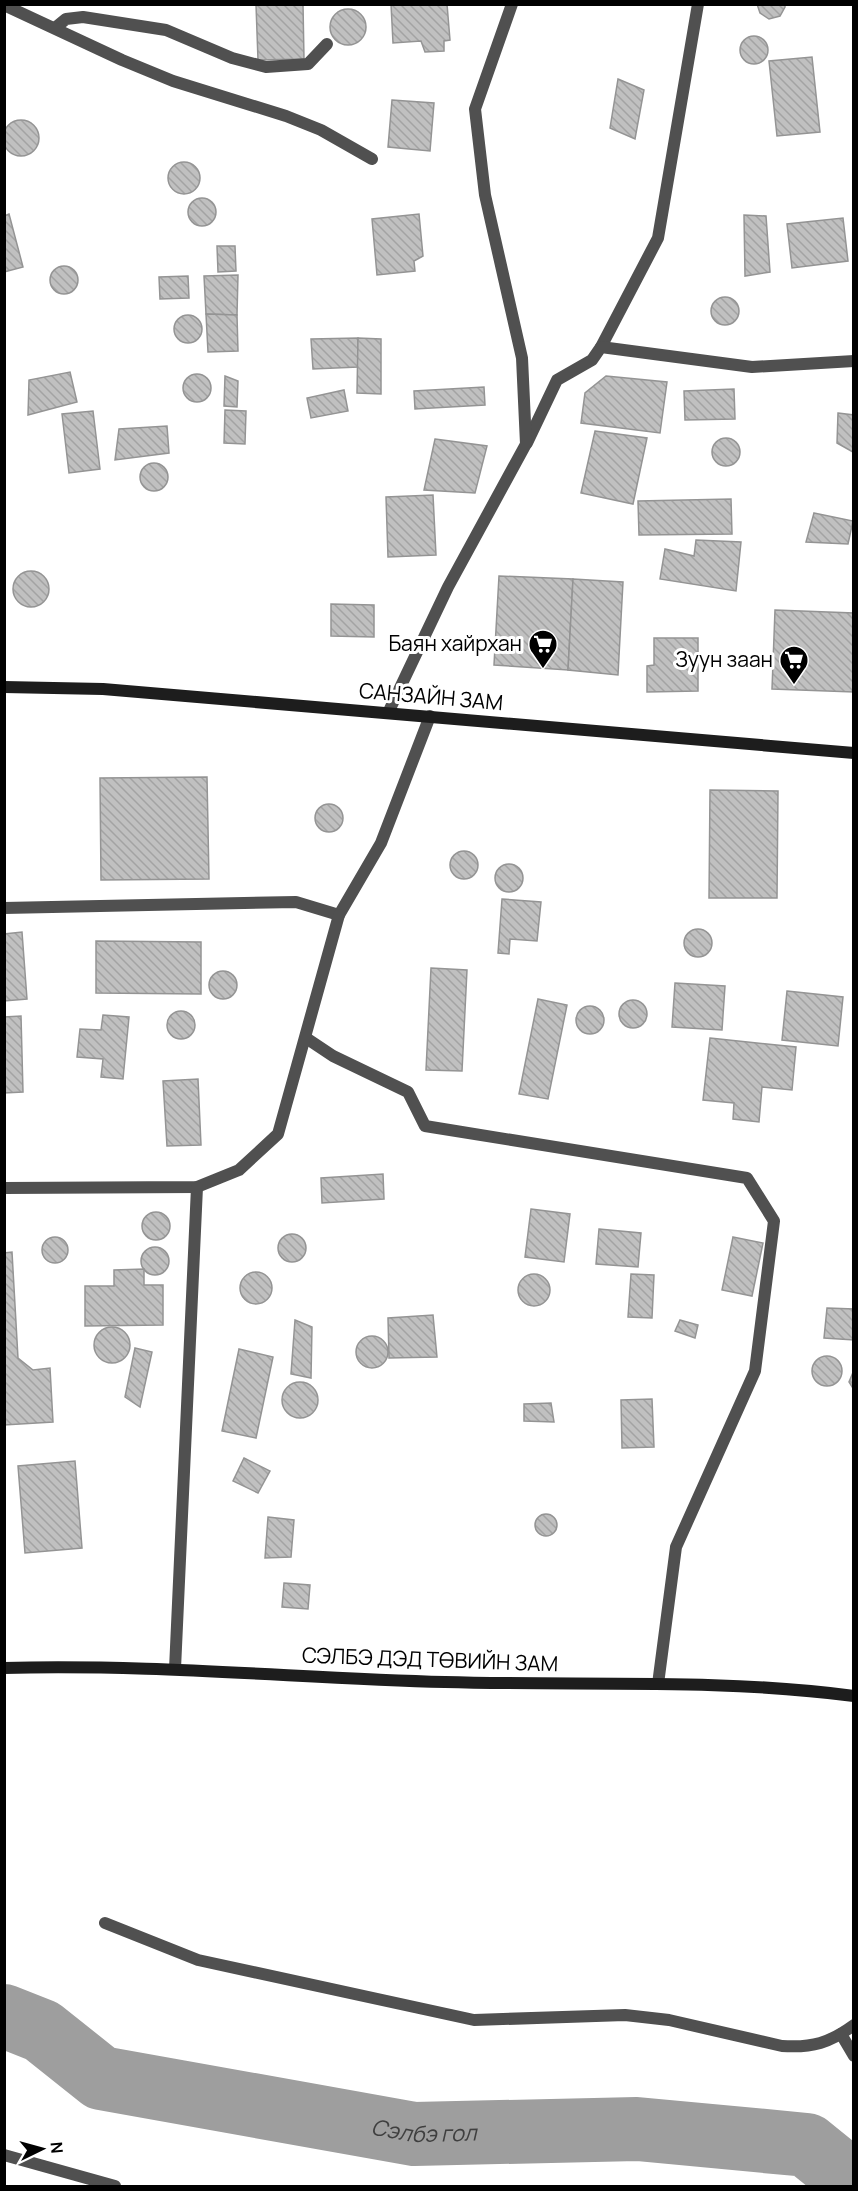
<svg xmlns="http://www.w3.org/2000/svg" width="858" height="2191" viewBox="0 0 858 2191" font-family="Manrope,sans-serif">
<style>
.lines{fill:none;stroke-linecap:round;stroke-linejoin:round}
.river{stroke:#9e9e9e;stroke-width:64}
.building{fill:url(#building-back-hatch);stroke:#949494;stroke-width:1.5}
.lane{stroke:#505050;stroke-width:12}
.street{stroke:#505050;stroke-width:12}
.secondary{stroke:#1d1d1d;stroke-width:12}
.labels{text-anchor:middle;stroke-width:6;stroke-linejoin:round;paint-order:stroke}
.poi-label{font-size:21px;fill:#000;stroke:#fff;text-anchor:end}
.street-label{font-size:21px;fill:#000;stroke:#fff}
.water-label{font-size:22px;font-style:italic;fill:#3f3f3f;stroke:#fff}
</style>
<defs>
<pattern id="building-back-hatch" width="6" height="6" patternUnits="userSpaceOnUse" patternTransform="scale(1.5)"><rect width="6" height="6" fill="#c0c0c0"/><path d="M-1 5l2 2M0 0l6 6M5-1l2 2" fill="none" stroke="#a3a3a3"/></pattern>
</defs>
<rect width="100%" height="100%" fill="#fff"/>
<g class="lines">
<!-- river -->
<path class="river" id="s1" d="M4 2016 42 2031 101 2078 414 2134 637 2129 807 2145 854 2183"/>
</g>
<!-- building -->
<g class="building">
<polygon points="303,4 304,59 258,60 256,5"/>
<polygon points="391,4 447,4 450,40 444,41 444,51 425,52 421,41 393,43"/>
<polygon points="757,4 785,4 785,7 780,16 769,19 760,13"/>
<circle cx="348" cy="27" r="18"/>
<circle cx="754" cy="50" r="14"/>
<polygon points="812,57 820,132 777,136 769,61"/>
<polygon points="618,79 644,90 635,139 610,128"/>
<polygon points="392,100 434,103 430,151 388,147"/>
<circle cx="21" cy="138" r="18"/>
<circle cx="184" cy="178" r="16"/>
<circle cx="202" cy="212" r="14"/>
<polygon points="9,214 23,267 4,272 4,216"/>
<polygon points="419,214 423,256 414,261 415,271 377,275 372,219"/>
<polygon points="744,215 766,216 770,272 745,276"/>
<polygon points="843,218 848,261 792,268 787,224"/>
<polygon points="217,246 235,246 236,271 218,272"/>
<circle cx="64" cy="280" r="14"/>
<polygon points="238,275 237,315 206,314 204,276"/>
<polygon points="188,276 189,298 160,299 159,277"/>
<circle cx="725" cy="311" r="14"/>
<polygon points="206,314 237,315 238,351 208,352"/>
<circle cx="188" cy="329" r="14"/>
<polygon points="358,338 358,367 313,369 311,339"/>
<polygon points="358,338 381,339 381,394 357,393"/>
<polygon points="70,372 77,402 28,415 29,380"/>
<circle cx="197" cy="388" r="14"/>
<polygon points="225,376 238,381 237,407 224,406"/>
<polygon points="606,376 667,382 660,433 581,423 585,393"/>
<polygon points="484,387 485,405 415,409 414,391"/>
<polygon points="734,389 735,419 685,420 684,391"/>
<polygon points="344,390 348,411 311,418 307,398"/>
<polygon points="225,410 246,411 245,444 224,443"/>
<polygon points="93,411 100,469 69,473 62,414"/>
<polygon points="838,413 854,415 854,468 853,452 837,443"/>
<polygon points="167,426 169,453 115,460 119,429"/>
<polygon points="595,431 647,438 633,504 581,493"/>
<circle cx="726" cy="452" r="14"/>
<polygon points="435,439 487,446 475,493 424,490"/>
<circle cx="154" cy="477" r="14"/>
<polygon points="433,495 436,555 388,557 386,497"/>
<polygon points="731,499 732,534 639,535 638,501"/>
<polygon points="814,513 853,521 848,544 806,542"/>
<polygon points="696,540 741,542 736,591 660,579 665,549 694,556"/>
<circle cx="31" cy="589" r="18"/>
<polygon points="499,576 573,579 568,670 494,665"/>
<polygon points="573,579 623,582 618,675 568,670"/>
<polygon points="331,604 374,605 374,637 331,636"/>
<polygon points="775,610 854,613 854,692 772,689"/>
<polygon points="654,638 698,638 698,691 647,692 647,666 654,665"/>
<polygon points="207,777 209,879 101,880 100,778"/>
<polygon points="710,790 778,791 777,898 709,898"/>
<circle cx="329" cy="818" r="14"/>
<circle cx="464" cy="865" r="14"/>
<circle cx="509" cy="878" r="14"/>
<polygon points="502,899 541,902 537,941 510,939 509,954 498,953"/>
<circle cx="698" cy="943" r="14"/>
<polygon points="22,932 27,999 4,1001 4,934"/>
<polygon points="96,941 201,942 201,994 96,993"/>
<polygon points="431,968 467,970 462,1071 426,1070"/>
<circle cx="223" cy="985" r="14"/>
<polygon points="675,983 725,986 722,1030 672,1027"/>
<polygon points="787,991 843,997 838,1046 782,1040"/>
<polygon points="538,999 567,1005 548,1099 519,1094"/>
<circle cx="633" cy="1014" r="14"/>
<circle cx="590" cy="1020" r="14"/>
<circle cx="181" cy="1025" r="14"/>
<polygon points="103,1015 129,1017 123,1079 101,1077 103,1059 77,1057 80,1029 101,1030"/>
<polygon points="21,1016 23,1092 4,1093 4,1017"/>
<polygon points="710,1038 796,1047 792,1090 762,1087 759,1122 733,1119 734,1103 703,1100"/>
<polygon points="198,1079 201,1145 167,1146 163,1081"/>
<polygon points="383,1174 384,1199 322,1203 321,1178"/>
<polygon points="531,1209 570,1214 564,1262 525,1257"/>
<circle cx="156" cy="1226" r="14"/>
<polygon points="599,1229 641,1233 638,1267 596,1264"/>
<circle cx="292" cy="1248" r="14"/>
<circle cx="55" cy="1250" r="13"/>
<polygon points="733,1237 763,1243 752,1296 722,1290"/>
<circle cx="155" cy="1261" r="14"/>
<polygon points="12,1252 18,1358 33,1370 50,1368 53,1422 4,1425 4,1253"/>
<polygon points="144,1269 144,1285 163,1285 163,1325 85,1326 85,1286 114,1286 114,1270"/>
<circle cx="256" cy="1288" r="16"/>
<polygon points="631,1274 654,1275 652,1318 628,1317"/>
<circle cx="534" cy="1290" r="16"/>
<polygon points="827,1308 854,1309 854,1340 824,1338"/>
<polygon points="433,1315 437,1357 389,1358 388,1318"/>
<polygon points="295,1320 312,1327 311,1378 291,1374"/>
<polygon points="680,1320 698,1325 695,1338 675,1331"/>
<circle cx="112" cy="1345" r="18"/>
<circle cx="372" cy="1352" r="16"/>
<polygon points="135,1348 152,1352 140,1407 125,1397"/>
<polygon points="239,1349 273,1357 256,1438 222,1431"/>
<circle cx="827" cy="1371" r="15"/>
<polygon points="854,1370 854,1390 849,1382"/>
<circle cx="300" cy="1400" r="18"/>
<polygon points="652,1399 654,1447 622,1448 621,1400"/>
<polygon points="551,1403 554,1422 524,1421 524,1404"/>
<polygon points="244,1458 270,1471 258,1493 233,1481"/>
<polygon points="75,1461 82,1548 25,1553 18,1466"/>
<circle cx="546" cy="1525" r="11"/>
<polygon points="268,1517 294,1520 291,1557 265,1558"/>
<polygon points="284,1583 310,1585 308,1609 282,1607"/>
</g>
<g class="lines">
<!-- lane -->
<polyline class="lane" points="55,28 66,19 83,17 166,30 232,58 266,67 308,64 327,44"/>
<!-- street -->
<g class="street">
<polyline points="4,5 122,60 173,81 286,116 321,130 372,159"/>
<polyline points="601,347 658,238 698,4"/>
<polyline points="527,443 557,380 592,360 601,347 752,367 854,361"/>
<polyline points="388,713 448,587 526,444 522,358 485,195 475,109 512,4"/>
<polyline points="4,908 296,902 339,915 381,843 430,716"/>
<polyline points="306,1038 333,1056 408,1092 425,1126 747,1178 774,1221 755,1371 676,1547 658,1684"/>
<polyline points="4,1188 197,1187 239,1170 278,1134 339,915"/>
<polyline points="175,1669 197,1187"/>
<path d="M105 1923 198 1960 474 2020 625 2015 669 2020 782 2046C813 2048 829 2043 854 2025"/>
<polyline points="841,2034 854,2056"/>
<polyline points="4,2155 115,2186"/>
</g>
<!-- secondary -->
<g class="secondary">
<polyline points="4,687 103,689 854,753"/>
<path d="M4 1668C152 1664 298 1678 445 1682 581 1686 718 1678 854 1696"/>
</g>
</g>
<!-- icons -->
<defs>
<g id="supermarket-pin" transform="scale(1.5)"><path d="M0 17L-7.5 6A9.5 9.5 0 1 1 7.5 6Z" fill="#000" stroke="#fff"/><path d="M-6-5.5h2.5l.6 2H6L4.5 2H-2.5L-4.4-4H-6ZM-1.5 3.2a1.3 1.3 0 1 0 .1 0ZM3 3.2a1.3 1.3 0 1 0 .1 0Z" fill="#fff"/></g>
</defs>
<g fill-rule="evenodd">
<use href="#supermarket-pin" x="543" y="644"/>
<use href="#supermarket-pin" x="794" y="660"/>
</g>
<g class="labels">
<!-- poi labels -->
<g class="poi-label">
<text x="522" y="651">Баян хайрхан</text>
<text x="773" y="667">Зуун заан</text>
</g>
<!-- street labels -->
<g class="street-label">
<text transform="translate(431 697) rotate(5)" y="7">САНЗАЙН ЗАМ</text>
<text transform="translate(430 1660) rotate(2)" y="7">СЭЛБЭ ДЭД ТӨВИЙН ЗАМ</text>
</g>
<!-- water labels -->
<g class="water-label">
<text dy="8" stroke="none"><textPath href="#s1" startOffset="444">Сэлбэ гол</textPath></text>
</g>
</g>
<!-- border -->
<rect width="858" height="2191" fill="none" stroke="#000000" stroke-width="12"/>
<!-- north arrow -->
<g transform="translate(42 2149) rotate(85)" stroke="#ffffff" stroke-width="4.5" paint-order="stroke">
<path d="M0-4.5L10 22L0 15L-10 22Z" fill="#000000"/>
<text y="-9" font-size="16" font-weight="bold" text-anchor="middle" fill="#000000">N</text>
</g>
</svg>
